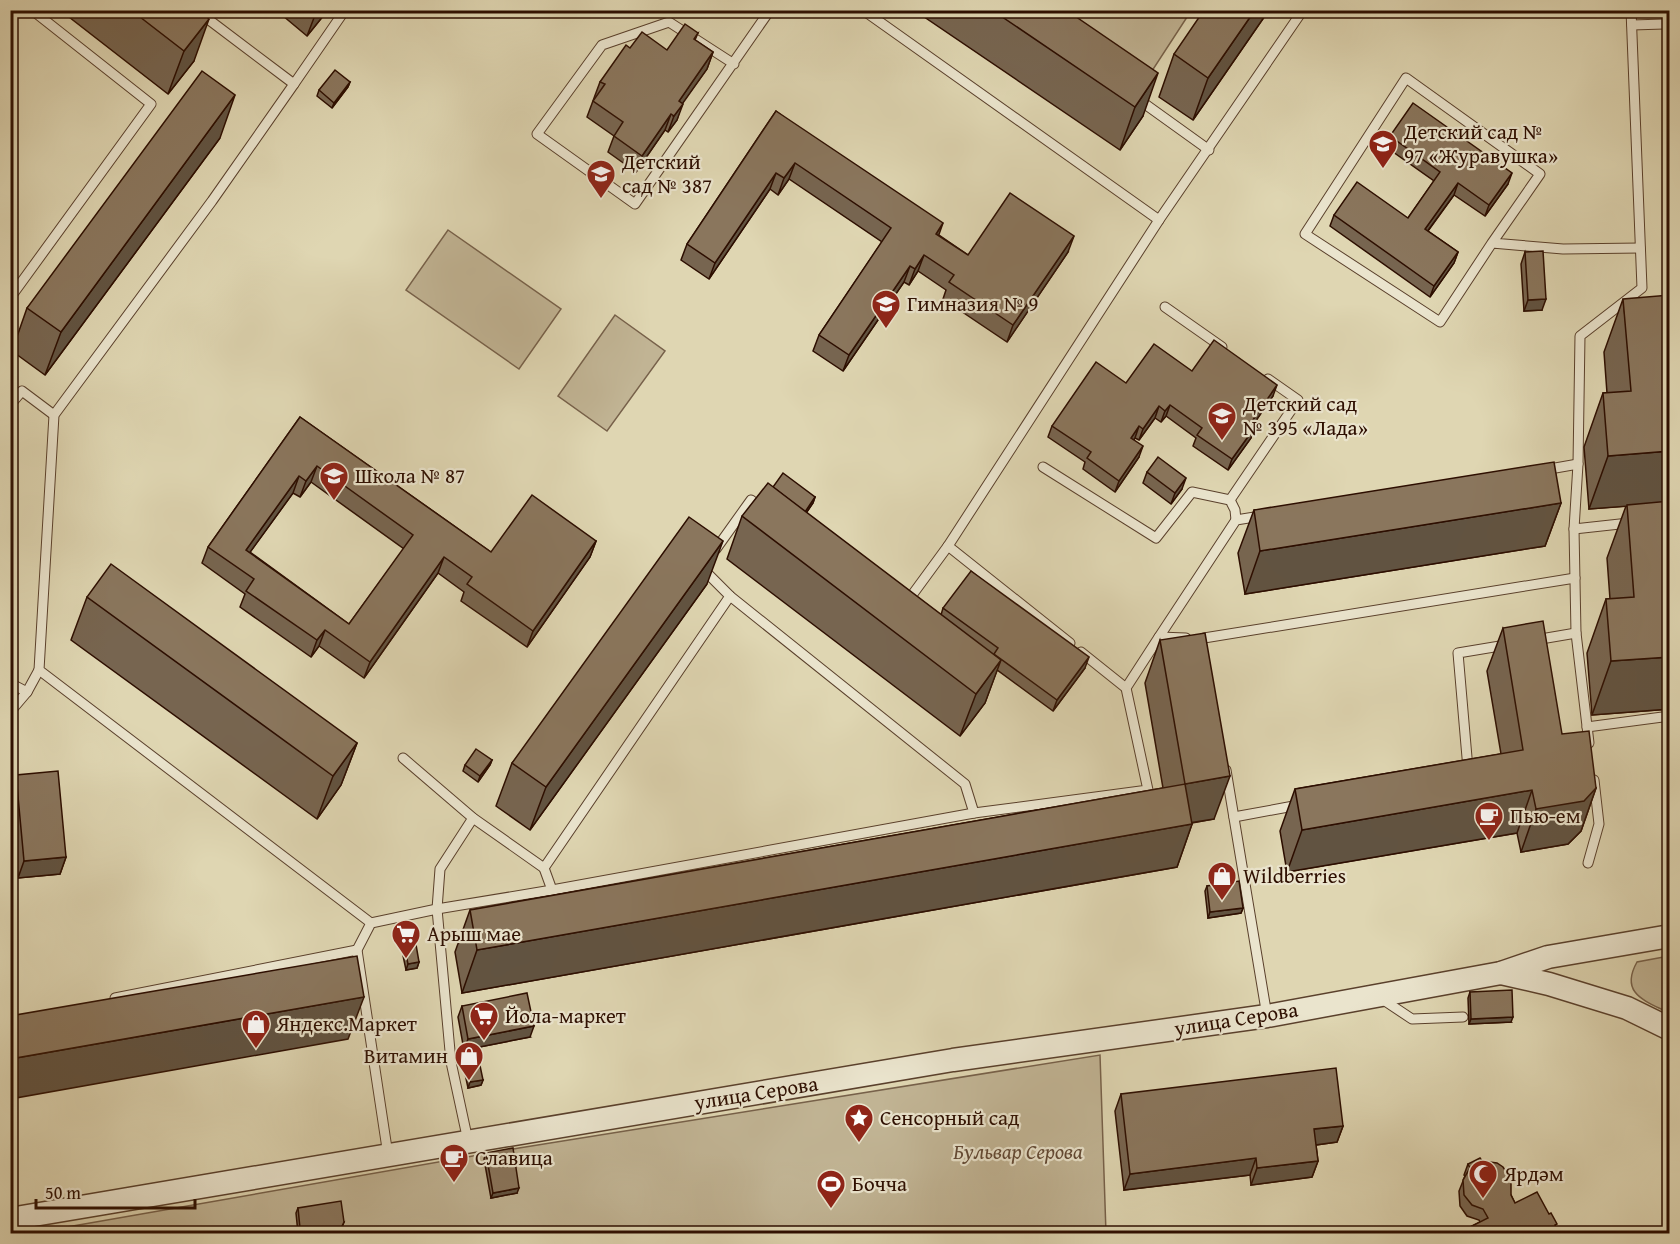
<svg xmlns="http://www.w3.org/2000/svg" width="1680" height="1244" viewBox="0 0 1680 1244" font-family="'Gentium Book Plus',serif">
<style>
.green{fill:#c1b494;stroke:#77614a;stroke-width:1.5}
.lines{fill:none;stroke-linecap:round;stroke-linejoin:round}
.service-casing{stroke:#5a402c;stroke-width:11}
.tertiary-casing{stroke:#5a402c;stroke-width:25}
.service{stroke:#eae4cd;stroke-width:9}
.tertiary{stroke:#eae4cd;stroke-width:22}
.wall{fill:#776550;stroke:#2d0e00;stroke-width:1.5;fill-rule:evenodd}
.shaded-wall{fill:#615341;stroke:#2d0e00;stroke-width:1.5}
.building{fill:#8a765d;stroke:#2d0e00;stroke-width:1.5;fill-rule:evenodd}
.labels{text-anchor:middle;stroke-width:4.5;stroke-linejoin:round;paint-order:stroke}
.poi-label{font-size:21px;fill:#2d0e00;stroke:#eae4cd;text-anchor:start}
.street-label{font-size:21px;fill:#2d0e00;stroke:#eae4cd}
.park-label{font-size:21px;font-style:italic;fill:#614834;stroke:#eae4cd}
</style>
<rect width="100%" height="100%" fill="#dfd6b2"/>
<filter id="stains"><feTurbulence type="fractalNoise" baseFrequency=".00333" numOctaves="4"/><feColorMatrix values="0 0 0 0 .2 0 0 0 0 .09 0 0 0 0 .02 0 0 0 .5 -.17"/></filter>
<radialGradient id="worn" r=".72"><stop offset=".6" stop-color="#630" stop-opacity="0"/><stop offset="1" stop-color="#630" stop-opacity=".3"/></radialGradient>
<!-- green -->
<g class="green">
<polygon points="1053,11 1191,11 1150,74"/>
<polygon points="448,230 561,309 519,369 406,290"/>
<polygon points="615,315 665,351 607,431 558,396"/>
<path d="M1669 956H1670L1669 1013C1646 1001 1619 994 1637 962Z"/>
<polygon points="1100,1055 1106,1233 27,1234 519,1148"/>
</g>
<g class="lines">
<!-- service casing -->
<g class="service-casing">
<g id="service">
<polyline points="196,10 294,84 212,201 54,415 39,670 371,923"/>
<polyline points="863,10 1159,220"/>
<polyline points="1632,25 1664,24"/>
<polyline points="734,64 669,22 602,45 537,134 635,204 770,10"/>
<polyline points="294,84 345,10"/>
<polyline points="1138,99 1209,150"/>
<polyline points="1492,243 1440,322 1305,234 1406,78 1540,174 1492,243 1563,249 1640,248"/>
<polyline points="10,298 151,104 32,10"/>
<polyline points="1165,307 1222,347"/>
<polyline points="10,405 22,391 54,415"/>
<polyline points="1578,464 1580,336 1642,288 1631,10"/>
<polyline points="1043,467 1156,538 1192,492 1230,500 1235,510 1236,520"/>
<polyline points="1544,470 1578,464 1574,529 1629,523"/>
<polyline points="1230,500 1298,400 1268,379"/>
<polyline points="1574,529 1576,633 1589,743"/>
<polyline points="716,549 751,500 762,508"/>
<polyline points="703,569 730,596 965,784 974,813"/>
<polyline points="907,602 948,546"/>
<polyline points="1159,637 1236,520 1261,516"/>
<polyline points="1204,638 1575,578"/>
<polyline points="1535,640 1576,633"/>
<polyline points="1070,643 948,546 1159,220 1303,10"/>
<polyline points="10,683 27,692 39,670"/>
<polyline points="1126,688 1159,637 1186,638"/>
<polyline points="10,712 27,692"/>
<polyline points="1587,727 1670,716"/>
<polyline points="403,758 473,818 544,868"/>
<polyline points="1468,769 1458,653 1506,645"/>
<polyline points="1226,770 1267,1016"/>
<polyline points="1234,817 1299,805"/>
<polyline points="1588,863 1599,824 1594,780"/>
<polyline points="552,890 544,868 730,596"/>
<polyline points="115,998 357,950"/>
<polyline points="1382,999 1412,1019 1463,1017"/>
<polyline points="468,1141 451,1062 437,909 440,869 473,818"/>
<polyline points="388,1155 357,950 371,923 437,909 552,890 974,813 1148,790 1126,688 1081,652"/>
</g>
</g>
<!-- tertiary casing -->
<g class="tertiary-casing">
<g id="tertiary">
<polyline points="1501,973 1549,984 1627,1008 1670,1029"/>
<polyline points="10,1219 953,1060 1267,1016 1501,973 1548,957 1670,936"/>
</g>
</g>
<!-- service -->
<use href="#service" class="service"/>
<!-- tertiary -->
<use href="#tertiary" class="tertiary"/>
</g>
<!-- wall -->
<g class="wall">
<polygon points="60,10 199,10 194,61 168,94"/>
<polygon points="276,10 328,10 307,36"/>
<polygon points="914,10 1066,10 1143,116 1120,150"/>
<polygon points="1269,10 1193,120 1159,97 1174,54"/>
<polygon points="1664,10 1670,10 1669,290"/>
<polygon points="698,33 695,40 713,52 707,69 682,103 677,120 668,132 665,130 636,172 608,152 614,136 587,117 600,82 630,48 667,50"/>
<polygon points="350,82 348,87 332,108 317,96 319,90"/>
<polygon points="776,111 939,235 968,255 1068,252 1007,342 943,299 946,290 918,271 909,285 904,282 843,371 813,351 819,335 882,242 789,179 778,195 770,189 709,279 681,260 687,244"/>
<polygon points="1390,136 1508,184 1485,216 1454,195 1428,231 1458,252 1454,263 1430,297 1330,226 1334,215 1408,218 1434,181 1386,147"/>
<polygon points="220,138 45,375 12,351 27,308"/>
<polygon points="1525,252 1542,310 1524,311 1521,264"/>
<polygon points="1623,299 1670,709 1592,715 1587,653 1606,599 1610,599 1607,558 1626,506 1589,509 1584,447 1603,393 1607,393 1604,352"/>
<polygon points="1192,371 1273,396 1252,426 1255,427 1251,438 1228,470 1193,446 1196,438 1166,416 1161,422 1155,418 1139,440 1135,438 1134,439 1139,457 1115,492 1083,469 1085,462 1048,437 1052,426 1126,383"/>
<path d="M300 417 491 552 596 541 590 557 527 647 461 601 464 592 438 573 364 678 319 646 311 657 240 607 245 594 202 563 208 547ZM311 482 404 549 349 624 250 552 293 493 300 497Z"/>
<polygon points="1147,472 1182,489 1171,504 1143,483"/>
<polygon points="815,497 813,503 806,513 941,615 943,608 1085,668 1053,711 997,670 985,703 960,736 727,559 742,516"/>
<polygon points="1561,503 1545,546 1245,594 1238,553 1254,510"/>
<polygon points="707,584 530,830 496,806 512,763"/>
<polygon points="87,597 357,743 341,785 317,819 71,640"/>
<polygon points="1503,628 1562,734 1596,788 1581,831 1568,844 1521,852 1517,833 1287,872 1280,831 1295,789 1501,754 1487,671"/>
<polygon points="1160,640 1214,819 1192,823 1192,824 1177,867 462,993 455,952 470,910 1163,788 1145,683"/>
<polygon points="1670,745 1670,795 1668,795 1668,750"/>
<polygon points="492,760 490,765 478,782 463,771 465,765"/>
<polygon points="16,775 66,857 60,874 18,878 10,794 10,791"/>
<polygon points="1207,886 1243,908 1241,913 1208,918 1205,891"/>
<polygon points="403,941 419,962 417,968 406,970 401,946"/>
<polygon points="1470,992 1511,1022 1469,1024 1468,998"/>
<polygon points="462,1006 530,1037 464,1050 458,1017"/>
<polygon points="465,1059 483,1080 481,1085 468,1088 463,1064"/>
<polygon points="1121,1094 1343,1126 1337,1142 1316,1145 1318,1161 1312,1177 1251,1185 1250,1175 1124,1190 1115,1111"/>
<polygon points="486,1153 517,1193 491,1198 484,1159"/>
<polygon points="1482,1161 1511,1195 1515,1203 1556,1227 1559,1233 1464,1233 1466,1229 1480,1222 1479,1220 1467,1216 1460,1206 1459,1191 1465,1176 1464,1175 1468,1164"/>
<polygon points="298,1208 344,1222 342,1227 339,1233 298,1233 296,1213"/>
</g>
<!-- shaded-wall -->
<g class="shaded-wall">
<polygon points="317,10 328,10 307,36"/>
<polygon points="1255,10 1269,10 1193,120 1208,78"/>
<polygon points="209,19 194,61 168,94 184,51"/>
<polygon points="713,52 707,69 673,117 679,101"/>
<polygon points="1158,73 1143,116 1120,150 1135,107"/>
<polygon points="350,82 348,87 332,108 334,103"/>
<polygon points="235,95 220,138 45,375 61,332"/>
<polygon points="683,104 677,120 668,132 674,116"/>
<polygon points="671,114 665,130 636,172 642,156"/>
<polygon points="795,163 789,179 778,195 784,178"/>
<polygon points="776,173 770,189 709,279 715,263"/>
<polygon points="1512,173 1508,184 1485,216 1489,205"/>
<polygon points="1458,183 1454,195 1421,240 1425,229"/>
<polygon points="943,223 937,240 936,234"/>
<polygon points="1074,236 1068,252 1007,342 1013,325"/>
<polygon points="1458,252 1454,263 1430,297 1434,286"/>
<polygon points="924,255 918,271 909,285 915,269"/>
<polygon points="910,266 904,282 843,371 849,355"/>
<polygon points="1546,299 1542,310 1524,311 1528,300"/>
<polygon points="1277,385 1273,396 1246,435 1250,424"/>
<polygon points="1170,405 1166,416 1161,422 1165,411"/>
<polygon points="1159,406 1155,418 1139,440 1143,429"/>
<polygon points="1139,426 1135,438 1127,449 1131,438"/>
<polygon points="1255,427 1251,438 1228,470 1232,459"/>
<polygon points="1143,446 1139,457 1115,492 1119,481"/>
<polygon points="1670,451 1670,503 1589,509 1608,456"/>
<polygon points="317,466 311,482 300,497 306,481"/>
<polygon points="299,476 293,493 240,566 246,550"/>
<polygon points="1186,478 1182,489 1171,504 1175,493"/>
<polygon points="815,497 813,503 802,519 804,513"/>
<polygon points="1561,503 1545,546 1245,594 1260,551"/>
<polygon points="596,541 590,557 527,647 533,631"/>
<polygon points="723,541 707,584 530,830 546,787"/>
<polygon points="444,557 438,573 364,678 370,662"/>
<polygon points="325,630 319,646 311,657 317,640"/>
<polygon points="1089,657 1085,668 1053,711 1057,700"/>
<polygon points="1670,657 1670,709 1592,715 1611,661"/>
<polygon points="1001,660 985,703 960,736 976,694"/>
<polygon points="357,743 341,785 317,819 333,776"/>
<polygon points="492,760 490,765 478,782 480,776"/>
<polygon points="1230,776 1214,819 1170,826 1185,784"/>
<polygon points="1596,788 1581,831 1568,844 1521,852 1536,809"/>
<polygon points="1532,790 1517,833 1287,872 1302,830"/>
<polygon points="1192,824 1177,867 462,993 477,950"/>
<polygon points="66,857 60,874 18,878 24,861"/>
<polygon points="1243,908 1241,913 1208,918 1210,912"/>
<polygon points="419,962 417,968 406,970 408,964"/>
<polygon points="364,997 348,1039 10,1099 10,1059"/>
<polygon points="1513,1017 1511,1022 1469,1024 1471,1019"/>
<polygon points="534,1026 530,1037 464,1050 468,1039"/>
<polygon points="483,1080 481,1085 468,1088 470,1082"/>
<polygon points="1343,1126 1337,1142 1308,1146 1314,1129"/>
<polygon points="1256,1158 1250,1175 1124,1190 1130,1174"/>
<polygon points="1318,1161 1312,1177 1251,1185 1257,1168"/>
<polygon points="519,1188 517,1193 491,1198 493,1193"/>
<polygon points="344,1222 339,1233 307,1233"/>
</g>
<!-- building -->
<g class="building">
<polygon points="131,10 199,10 209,19 184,51"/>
<polygon points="992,10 1066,10 1158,73 1135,107"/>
<polygon points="1204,10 1255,10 1208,78 1174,54"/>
<polygon points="685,24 698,33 694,39 713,52 679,101 683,104 674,116 671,114 642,156 614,136 623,122 593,101 605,84 600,82 626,45 630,48 642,32 667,50"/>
<polygon points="335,70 350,82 334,103 319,90"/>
<polygon points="202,71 235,95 61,332 27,308"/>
<polygon points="1413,103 1512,173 1489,205 1458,183 1425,229 1458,252 1434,286 1334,215 1357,182 1408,218 1440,172 1390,136"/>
<polygon points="776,111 943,223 936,234 968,255 1010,193 1074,236 1013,325 949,282 954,275 924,255 915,269 910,266 849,355 819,335 891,228 795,163 784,178 776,173 715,263 687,244"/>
<polygon points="1543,251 1546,299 1528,300 1525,252"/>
<polygon points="1670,295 1670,451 1608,456 1603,393 1631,391 1623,299"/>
<polygon points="1214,340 1277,385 1250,424 1255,427 1232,459 1197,435 1202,428 1170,405 1165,411 1159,406 1143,429 1139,426 1131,438 1143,446 1119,481 1087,458 1091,452 1052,426 1096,362 1126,383 1154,344 1192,371"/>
<path d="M300 417 491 552 532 495 596 541 533 631 467 584 472 577 444 557 370 662 325 630 317 640 246 591 254 579 208 547ZM317 466 413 535 349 624 246 550 299 476 306 481Z"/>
<polygon points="1158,457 1186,478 1175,493 1147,472"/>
<polygon points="1554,462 1561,503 1260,551 1254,510"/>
<polygon points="783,473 815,497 805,512 773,487"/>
<polygon points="768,483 1001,660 976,694 742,516"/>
<polygon points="1670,501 1670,657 1611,661 1606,599 1634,597 1627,505"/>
<polygon points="689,517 723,541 546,787 512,763"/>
<polygon points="111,564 357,743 333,776 87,597"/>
<polygon points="971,571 1089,657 1057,700 994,654 998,648 943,608"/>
<polygon points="1543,621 1562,734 1589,731 1596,788 1584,801 1536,809 1532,790 1302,830 1295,789 1523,750 1503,628"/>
<polygon points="1205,633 1230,776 1185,784 1160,640"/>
<polygon points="476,749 492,760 480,776 465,765"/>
<polygon points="58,771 66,857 24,861 16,775"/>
<polygon points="1185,784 1192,824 477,950 470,910"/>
<polygon points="1239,881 1243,908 1210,912 1207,886"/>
<polygon points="415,939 419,962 408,964 403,941"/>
<polygon points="357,956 364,997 10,1059 10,1016"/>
<polygon points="1512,990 1513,1017 1471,1019 1470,992"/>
<polygon points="527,993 534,1026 468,1039 462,1006"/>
<polygon points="478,1056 483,1080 470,1082 465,1059"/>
<polygon points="1336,1068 1343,1126 1314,1129 1318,1161 1257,1168 1256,1158 1130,1174 1121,1094"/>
<polygon points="513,1148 519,1188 493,1193 486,1153"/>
<polygon points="1480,1158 1482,1161 1497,1163 1503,1167 1511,1179 1511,1195 1515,1203 1537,1192 1549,1214 1551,1213 1557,1224 1555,1225 1559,1233 1468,1233 1466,1229 1488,1218 1483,1209 1472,1205 1464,1195 1463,1180 1470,1168 1468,1164"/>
<polygon points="341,1201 344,1222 341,1228 307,1233 300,1228 298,1208"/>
</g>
<!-- icons -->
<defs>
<g id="school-pin" transform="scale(1.5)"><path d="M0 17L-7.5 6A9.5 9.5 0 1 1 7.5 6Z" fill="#8f2418" stroke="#eae4cd"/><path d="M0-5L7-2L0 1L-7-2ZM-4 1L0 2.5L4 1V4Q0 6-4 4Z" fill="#fff"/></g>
<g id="cafe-pin" transform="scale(1.5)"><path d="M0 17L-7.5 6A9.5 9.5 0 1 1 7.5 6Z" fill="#8f2418" stroke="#eae4cd"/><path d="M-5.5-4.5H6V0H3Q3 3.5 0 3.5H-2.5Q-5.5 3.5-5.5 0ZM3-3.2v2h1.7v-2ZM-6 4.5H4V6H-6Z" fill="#fff"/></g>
<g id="shop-pin" transform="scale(1.5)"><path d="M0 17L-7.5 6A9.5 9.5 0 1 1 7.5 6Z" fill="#8f2418" stroke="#eae4cd"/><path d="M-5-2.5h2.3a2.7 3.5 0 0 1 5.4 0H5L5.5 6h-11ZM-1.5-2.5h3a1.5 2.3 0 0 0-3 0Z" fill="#fff"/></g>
<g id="supermarket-pin" transform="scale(1.5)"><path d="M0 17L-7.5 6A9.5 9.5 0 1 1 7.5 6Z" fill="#8f2418" stroke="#eae4cd"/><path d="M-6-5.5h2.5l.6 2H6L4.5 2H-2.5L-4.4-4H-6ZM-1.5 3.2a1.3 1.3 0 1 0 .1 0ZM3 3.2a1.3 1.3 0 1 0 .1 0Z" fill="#fff"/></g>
<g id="sight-pin" transform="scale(1.5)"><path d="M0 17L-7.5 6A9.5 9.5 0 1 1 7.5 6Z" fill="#8f2418" stroke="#eae4cd"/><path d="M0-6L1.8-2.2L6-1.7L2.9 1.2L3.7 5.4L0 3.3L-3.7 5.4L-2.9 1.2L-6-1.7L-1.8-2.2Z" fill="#fff"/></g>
<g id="mosque-pin" transform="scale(1.5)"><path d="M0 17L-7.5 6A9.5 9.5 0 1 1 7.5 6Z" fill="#8f2418" stroke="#eae4cd"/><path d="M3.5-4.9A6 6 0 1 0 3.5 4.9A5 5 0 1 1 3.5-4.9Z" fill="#fff"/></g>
<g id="stadium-pin" transform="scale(1.5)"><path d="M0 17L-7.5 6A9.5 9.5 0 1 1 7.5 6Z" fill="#8f2418" stroke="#eae4cd"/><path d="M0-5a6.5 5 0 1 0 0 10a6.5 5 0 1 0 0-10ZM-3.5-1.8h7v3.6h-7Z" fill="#fff"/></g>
</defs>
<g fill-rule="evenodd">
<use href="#school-pin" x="1383" y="144"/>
<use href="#school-pin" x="601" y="174"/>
<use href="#school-pin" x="886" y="304"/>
<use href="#school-pin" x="1222" y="416"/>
<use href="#school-pin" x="334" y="476"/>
<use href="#cafe-pin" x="1489" y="816"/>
<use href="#shop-pin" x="1222" y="876"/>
<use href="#supermarket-pin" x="406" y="934"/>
<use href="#supermarket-pin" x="484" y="1016"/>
<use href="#shop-pin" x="256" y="1024"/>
<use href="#shop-pin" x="469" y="1056"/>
<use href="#sight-pin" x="859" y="1118"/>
<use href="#cafe-pin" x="454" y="1158"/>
<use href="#mosque-pin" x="1483" y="1174"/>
<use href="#stadium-pin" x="831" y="1184"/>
</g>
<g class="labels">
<!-- poi labels -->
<g class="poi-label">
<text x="1404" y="139">Детский сад №<tspan x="1404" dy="24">97 «Журавушка»</tspan></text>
<text x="622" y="169">Детский<tspan x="622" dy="24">сад № 387</tspan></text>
<text x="907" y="311">Гимназия № 9</text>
<text x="1243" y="411">Детский сад<tspan x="1243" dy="24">№ 395 «Лада»</tspan></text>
<text x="355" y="483">Школа № 87</text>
<text x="1510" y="823">Пью-ем</text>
<text x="1243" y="883">Wildberries</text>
<text x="427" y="941">Арыш мае</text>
<text x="505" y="1023">Йола-маркет</text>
<text x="277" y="1031">Яндекс.Маркет</text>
<text x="448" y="1063" text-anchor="end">Витамин</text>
<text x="880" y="1125">Сенсорный сад</text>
<text x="475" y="1165">Славица</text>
<text x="1504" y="1181">Ярдәм</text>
<text x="852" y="1191">Бочча</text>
</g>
<!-- street labels -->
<g class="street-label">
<text transform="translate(1236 1019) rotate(-9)" y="7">улица Серова</text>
<text transform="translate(756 1093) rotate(-9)" y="7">улица Серова</text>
</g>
<!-- park labels -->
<g class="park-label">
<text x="1018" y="1159">Бульвар Серова</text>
</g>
</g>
<!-- margin -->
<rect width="1680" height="1244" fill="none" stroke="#dfd6b2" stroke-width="36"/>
<rect x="12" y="12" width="1656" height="1220" fill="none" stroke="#2d0e00" stroke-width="3"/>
<rect x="18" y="18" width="1644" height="1208" fill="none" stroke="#2d0e00" stroke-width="1.5"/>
<!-- scale -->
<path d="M36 1199v9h159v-9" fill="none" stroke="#2d0e00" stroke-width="3"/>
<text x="45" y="1199" font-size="18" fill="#2d0e00" stroke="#eae4cd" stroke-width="4.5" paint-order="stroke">50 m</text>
<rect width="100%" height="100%" filter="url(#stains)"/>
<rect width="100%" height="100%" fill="url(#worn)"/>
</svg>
